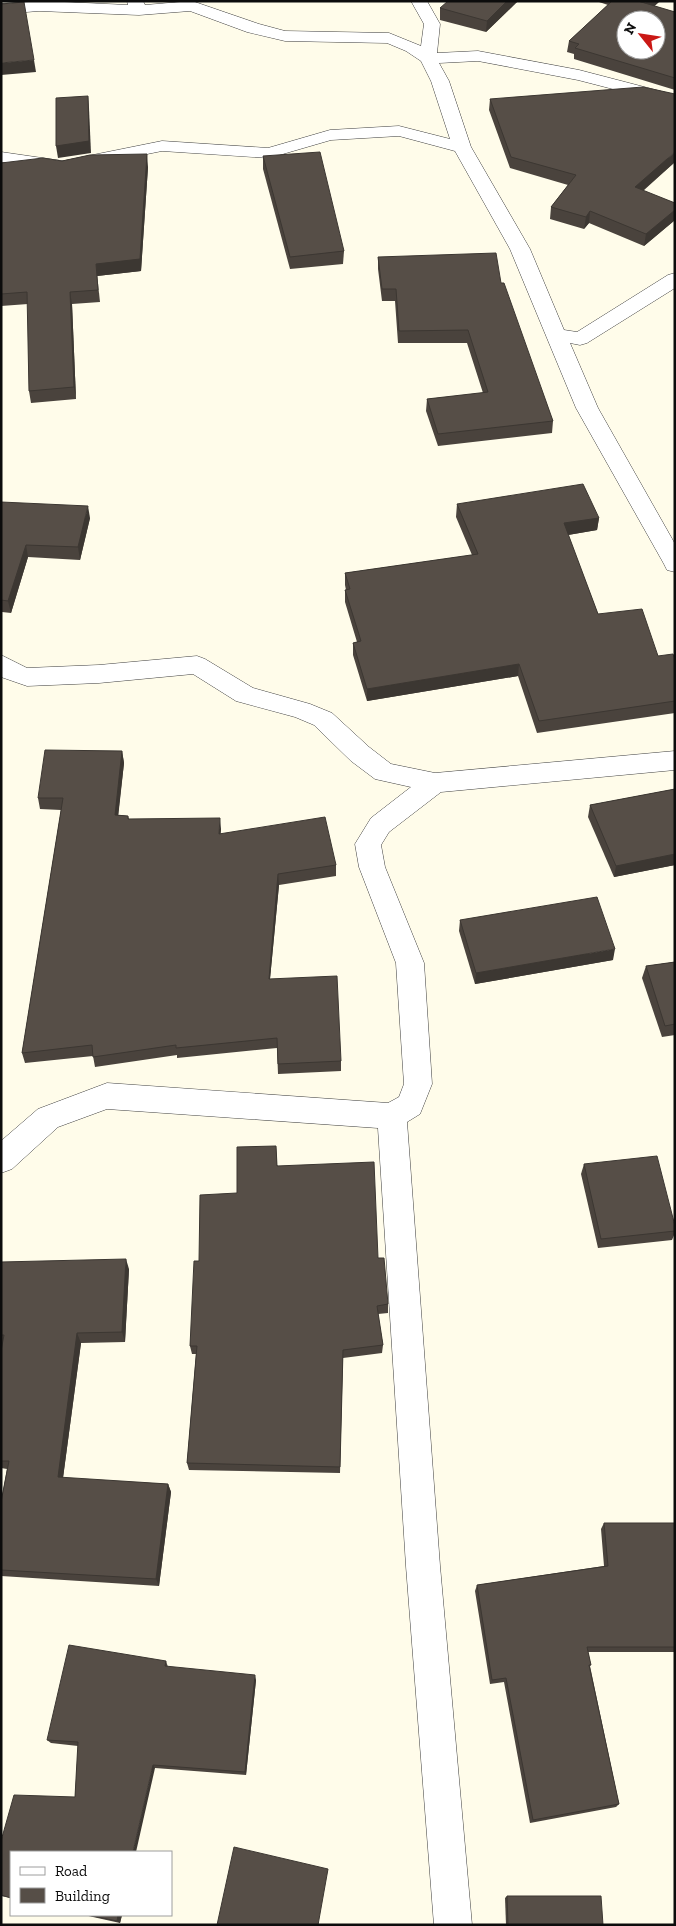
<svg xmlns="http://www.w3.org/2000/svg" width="676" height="1926" viewBox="0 0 676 1926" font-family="'Zilla Slab',serif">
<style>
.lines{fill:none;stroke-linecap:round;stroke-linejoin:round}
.street-casing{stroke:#3f3f3f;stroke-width:1}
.street{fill:#fff;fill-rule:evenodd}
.wall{fill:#4a433d}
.shaded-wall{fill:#3c3732}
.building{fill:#564e47;stroke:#3c3732;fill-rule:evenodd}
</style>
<rect width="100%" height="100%" fill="#fffcea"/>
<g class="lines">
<!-- street casing -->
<g class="street-casing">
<g id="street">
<polygon points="43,1 128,5 127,1 143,1 145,5 192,1 259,24 285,31 389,33 421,46 424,24 411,1 427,1 440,24 437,53 478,51 579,70 675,95 675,105 578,80 478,61 439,63 449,81 471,147 530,249 564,330 577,332 668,275 675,273 675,288 587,343 580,345 570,343 598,408 675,544 675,572 667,570 664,564 576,408 510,249 455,151 399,136 331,140 269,158 162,151 63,171 1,162 1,152 63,161 162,141 268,148 330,130 399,126 450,139 431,81 421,61 406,51 387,43 285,41 247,32 190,11 139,15 39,11 1,14 1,4"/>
<polygon points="1,655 27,668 99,665 197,656 205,659 253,688 310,704 332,713 369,747 391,764 435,773 675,751 675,770 441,792 389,832 381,845 385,867 424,963 432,1084 420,1114 407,1122 440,1566 472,1925 434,1925 406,1566 378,1128 107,1109 58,1127 12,1169 1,1173 1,1141 38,1109 107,1083 388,1103 399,1097 404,1084 396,963 359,867 355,844 371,818 411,787 375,779 351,761 314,725 295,717 236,701 193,674 99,683 27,686 1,677"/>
</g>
</g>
<!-- street -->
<use href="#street" class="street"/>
</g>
<!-- wall -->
<g class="wall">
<polygon points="518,1 486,32 440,20 440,8"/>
<polygon points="596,1 660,1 654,6 675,12 675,90 574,59 574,54 567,52 569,41 608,5"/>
<polygon points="490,99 675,162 643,191 675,203 675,220 644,246 589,223 584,229 550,219 551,207 568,185 510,168 489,110"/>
<polygon points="263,156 344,251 343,264 290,269 263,169"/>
<polygon points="62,161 148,167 141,271 97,276 100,302 72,304 76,399 31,403 29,391 28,304 1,306 1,163"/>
<polygon points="378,257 501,283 553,421 552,433 438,446 426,411 427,399 483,393 467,343 398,343 395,301 382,301 378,269"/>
<polygon points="1,502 90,518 80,560 28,557 11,613 2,612 1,613"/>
<polygon points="457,504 599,518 597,530 568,535 598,614 658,656 675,659 675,713 537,733 518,676 367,701 353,655 353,643 357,642 345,602 345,590 346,590 345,585 345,573 472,555 456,517"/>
<polygon points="122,751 124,763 118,815 128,816 129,819 221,829 220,834 336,865 336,876 279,885 270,979 341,1061 341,1071 278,1074 277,1048 177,1058 177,1055 95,1067 93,1056 25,1063 22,1053 61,810 40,809 38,798"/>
<polygon points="675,789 675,865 614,877 588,817 590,805"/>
<polygon points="460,920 613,960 475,984 459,931"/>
<polygon points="675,962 675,1035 662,1037 642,978 646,966"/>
<polygon points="276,1146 277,1165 378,1258 388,1304 388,1313 378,1314 383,1345 382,1353 343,1358 340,1473 189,1470 187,1463 196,1354 192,1354 190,1346 199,1261 237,1193"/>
<polygon points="584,1164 675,1226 675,1233 672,1240 598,1248 581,1174"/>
<polygon points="1,1262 129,1269 125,1342 81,1343 63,1478 168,1484 171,1492 159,1586 1,1576 1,1502 7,1469 1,1468 1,1351 2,1345 1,1345"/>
<polygon points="604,1523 675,1523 675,1652 588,1652 591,1665 590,1666 619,1804 616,1807 530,1823 504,1682 490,1684 475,1591 477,1585 604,1566 601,1529"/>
<polygon points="166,1661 168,1667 256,1680 246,1775 155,1768 11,1852 11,1898 1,1896 1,1841 75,1797 78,1746 51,1743 47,1740"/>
<polygon points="507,1896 603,1925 506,1925 505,1898"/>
<polygon points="84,1915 122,1915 120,1923"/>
</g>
<!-- shaded-wall -->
<g class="shaded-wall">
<polygon points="507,1 518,1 486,32 487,21"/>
<polygon points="649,1 660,1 645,15 646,3"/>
<polygon points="34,60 36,72 1,75 1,63"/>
<polygon points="88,96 89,108 91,153 58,158 56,146"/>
<polygon points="675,152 675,162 633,199 635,187"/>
<polygon points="147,154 148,167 141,271 97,276 100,302 96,264"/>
<polygon points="675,210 675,220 644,246 646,234"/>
<polygon points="590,211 589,223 584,229 586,217"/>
<polygon points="70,292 72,304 76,399 74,387"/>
<polygon points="88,506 90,518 80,560 78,547"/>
<polygon points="599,518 597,530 562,536 564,523"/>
<polygon points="26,545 28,557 11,613 8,601"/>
<polygon points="519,664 518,676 367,701 367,689"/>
<polygon points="122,751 124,763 117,827 115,815"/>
<polygon points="220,818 221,829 220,845 219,834"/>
<polygon points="675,854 675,865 614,877 616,866"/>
<polygon points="278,874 279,885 269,989 269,979"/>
<polygon points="615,949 613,960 475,984 476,973"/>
<polygon points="126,1259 129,1269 125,1342 122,1332"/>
<polygon points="77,1333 81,1343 62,1485 58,1477"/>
<polygon points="168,1484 171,1492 159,1586 156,1579"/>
<polygon points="255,1675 256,1680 246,1775 245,1772"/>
<polygon points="153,1765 155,1768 136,1852 133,1852"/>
<polygon points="118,1915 122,1915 120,1923 117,1921"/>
</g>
<!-- building -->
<g class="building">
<polygon points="448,1 507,1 487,21 440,8"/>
<path d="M612 1H638L675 12V78L575 48 579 44 569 41ZM626 20H656V50H626Z"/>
<polygon points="638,1 649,1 646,3"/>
<polygon points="24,2 34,60 1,63 1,4"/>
<polygon points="643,87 675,94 675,152 635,187 675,203 675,210 646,234 590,211 586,217 551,207 576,175 511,157 490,99"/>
<polygon points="88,96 89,141 56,146 56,98"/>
<polygon points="320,152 344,251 290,257 263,156"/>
<polygon points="147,154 140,259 96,264 98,290 70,292 74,387 29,391 27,292 1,294 1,163 43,158 62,161 90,155"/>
<polygon points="496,253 501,283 504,283 553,421 438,434 427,399 488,392 468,330 399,331 396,289 382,289 378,257"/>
<polygon points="583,484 599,518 564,523 598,614 642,609 658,656 673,654 675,659 675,701 539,721 519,664 367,689 353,643 361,641 345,590 350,589 345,573 478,554 457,504"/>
<polygon points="1,502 88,506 78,547 26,545 8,601 1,600"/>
<polygon points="45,750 122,751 115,815 128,816 128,819 220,818 219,834 325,817 336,865 278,874 269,979 337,976 341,1061 278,1064 277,1038 176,1048 176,1045 93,1057 92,1045 22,1053 63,798 38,798"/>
<polygon points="675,789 675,854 616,866 590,805"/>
<polygon points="597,897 615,949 476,973 460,920"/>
<polygon points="675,962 675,1024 665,1026 646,966"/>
<polygon points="276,1146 277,1166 374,1162 378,1258 384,1258 388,1304 377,1306 383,1345 343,1350 340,1467 187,1463 197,1346 190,1346 194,1261 199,1261 200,1195 237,1193 237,1147"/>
<polygon points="657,1156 675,1226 675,1231 601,1239 584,1164"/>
<polygon points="126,1259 122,1332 77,1333 58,1477 168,1484 156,1579 1,1570 1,1502 9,1461 1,1461 1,1351 4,1335 1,1335 1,1262"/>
<polygon points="604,1523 675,1523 675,1647 587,1647 591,1665 589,1665 619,1804 533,1820 506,1678 492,1680 477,1585 608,1566"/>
<polygon points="69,1645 166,1661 165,1666 255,1675 245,1772 153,1765 133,1852 11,1852 11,1898 1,1895 1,1841 14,1795 75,1797 78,1742 47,1740"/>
<polygon points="234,1847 328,1869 318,1925 217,1925"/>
<polygon points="507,1896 601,1896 603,1925 508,1925"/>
<polygon points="88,1915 118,1915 117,1921"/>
</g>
<!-- border -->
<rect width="676" height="1926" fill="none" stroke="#0c0c0c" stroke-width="5"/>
<!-- legend -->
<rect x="10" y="1851" width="162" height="65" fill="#ffffff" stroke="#9e9e9e"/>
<rect x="20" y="1867" width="25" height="8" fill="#ffffff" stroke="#9e9e9e"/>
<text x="55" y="1876" font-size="15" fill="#0c0c0c">Road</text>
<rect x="20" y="1888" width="25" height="15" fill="#564e47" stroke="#9e9e9e"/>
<text x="55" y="1901" font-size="15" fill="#0c0c0c">Building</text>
<!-- north arrow -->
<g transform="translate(641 35) rotate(300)"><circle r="24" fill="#ffffff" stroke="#9e9e9e"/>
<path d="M0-4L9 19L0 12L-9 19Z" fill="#ca1815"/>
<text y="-8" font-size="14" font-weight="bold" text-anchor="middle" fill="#0c0c0c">N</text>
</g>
</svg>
